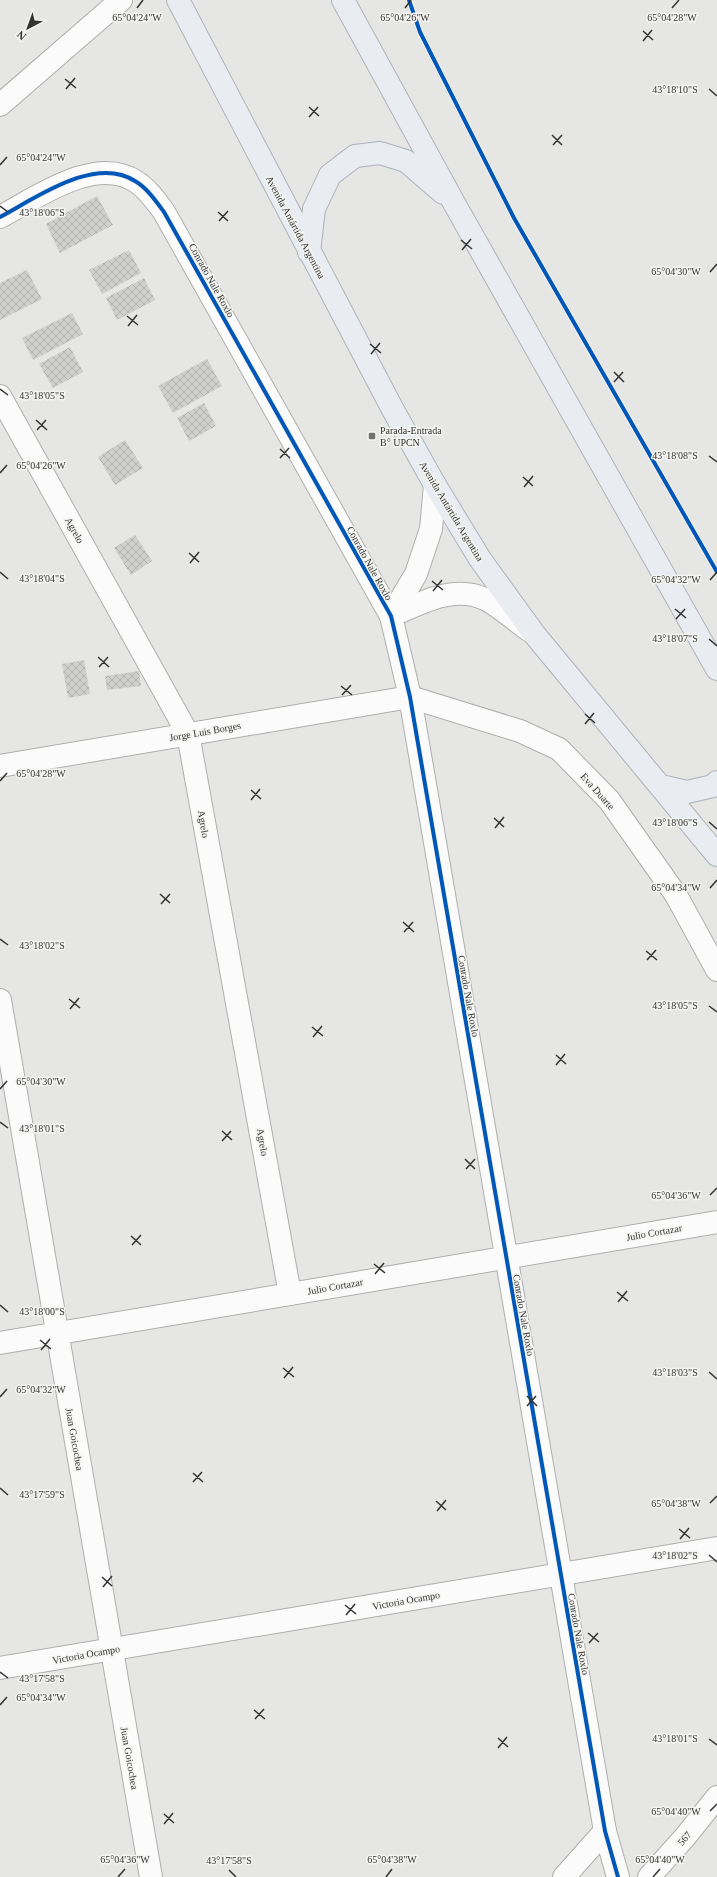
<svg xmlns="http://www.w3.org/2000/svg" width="717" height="1877" viewBox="0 0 717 1877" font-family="Georgia,serif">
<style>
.building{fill:url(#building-cross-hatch)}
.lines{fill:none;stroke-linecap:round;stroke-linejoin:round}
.minor-casing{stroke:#aeafad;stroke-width:24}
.major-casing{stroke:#adb2ba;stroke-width:24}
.minor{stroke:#fbfbfb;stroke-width:22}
.major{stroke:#e9ecf1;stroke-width:22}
.cycleway-casing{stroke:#f4f5f2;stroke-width:6}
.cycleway{stroke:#0057b8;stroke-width:4}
.ticks{fill:none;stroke:#333332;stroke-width:1.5}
.poi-dot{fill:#727271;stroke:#f4f5f2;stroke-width:1.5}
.labels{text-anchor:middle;stroke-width:3;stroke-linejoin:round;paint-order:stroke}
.street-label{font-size:10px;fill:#333332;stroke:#f4f5f2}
.poi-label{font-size:10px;fill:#333332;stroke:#f4f5f2;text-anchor:start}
.ticks-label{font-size:10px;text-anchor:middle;fill:#333332;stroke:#f4f5f2;stroke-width:3;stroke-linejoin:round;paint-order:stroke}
</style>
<defs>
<pattern id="building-cross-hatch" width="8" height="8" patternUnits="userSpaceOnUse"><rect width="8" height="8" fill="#cfd0ce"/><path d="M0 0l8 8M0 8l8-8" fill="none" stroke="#b2b3b1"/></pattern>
</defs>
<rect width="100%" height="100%" fill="#e6e7e5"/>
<!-- building -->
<g class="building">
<polygon points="97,196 113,225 60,253 46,224"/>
<polygon points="129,250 141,273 102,294 89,270"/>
<polygon points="27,270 42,299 0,320 0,283"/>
<polygon points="144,278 155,300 117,320 106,298"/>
<polygon points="72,313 83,334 33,360 22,338"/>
<polygon points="70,347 83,372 53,388 39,364"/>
<polygon points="207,359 222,386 173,413 158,386"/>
<polygon points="204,403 216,426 189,441 177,418"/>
<polygon points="125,440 143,468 115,485 98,457"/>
<polygon points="135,535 152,561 131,575 114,548"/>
<polygon points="84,660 90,694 68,698 62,664"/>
<polygon points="139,671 141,686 107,690 105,676"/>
</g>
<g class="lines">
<!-- minor casing -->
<g class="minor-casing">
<g id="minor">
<polyline points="0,105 121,0"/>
<path d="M0 217C36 198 95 155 135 181 147 188 156 201 164 212L391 616 410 697 605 1831 618 1877"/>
<polyline points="0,396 188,734 290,1294"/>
<path d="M391 616C419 604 453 584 485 599 499 606 517 622 530 631"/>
<polyline points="391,616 416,574 431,529 435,485"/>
<polyline points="0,766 410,697 520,731 559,749 609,800 676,895 717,970"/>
<polyline points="0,1000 151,1877"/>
<polyline points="0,1343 717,1222"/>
<polyline points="0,1668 717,1548"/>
<polyline points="564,1877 605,1831"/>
<polyline points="649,1877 685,1837 717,1797"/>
</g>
</g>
<!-- major casing -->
<g class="major-casing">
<g id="major">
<polyline points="178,0 392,408 435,485 480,559 535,635 717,855"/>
<polyline points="343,0 454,203 717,669"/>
<polyline points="309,252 314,209 330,175 355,156 380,153 406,161 443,193"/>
<polyline points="661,786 687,792 713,786 717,782"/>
</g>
</g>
<!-- minor -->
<use href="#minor" class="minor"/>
<!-- major -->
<use href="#major" class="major"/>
<!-- cycleway casing -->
<g class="cycleway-casing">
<g id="cycleway">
<polyline points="409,0 420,32 514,218 717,572"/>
<path d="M0 217C36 198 95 155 135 181 147 188 156 201 164 212L391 616 410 697 605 1831 618 1877"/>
</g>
</g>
<!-- cycleway -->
<use href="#cycleway" class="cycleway"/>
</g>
<!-- ticks -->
<path class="ticks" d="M137 8 143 0M405 8 411 0M672 8 679 0M643 31 653 40M643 41 652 30M65 79 76 88M66 89 75 78M709 89 717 96M309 107 319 116M309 117 318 107M552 135 562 145M553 145 562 135M0 165 7 157M0 206 8 212M218 212 228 221M219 221 228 211M461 240 472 249M462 250 471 239M710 272 717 264M127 316 138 325M128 326 137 315M370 344 381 353M371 354 380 343M614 372 624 382M614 382 623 372M0 389 8 395M36 420 47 430M37 430 46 420M280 449 290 458M709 456 717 462M280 458 289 448M0 473 7 465M523 477 533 486M524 487 533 476M189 553 199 562M190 563 199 552M0 572 8 579M710 580 717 572M432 581 443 590M433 591 442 580M675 609 686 618M676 619 685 609M709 639 717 646M98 657 109 667M99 667 108 657M341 686 352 695M342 695 351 685M585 714 595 723M585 724 594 713M0 781 7 773M251 790 261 799M251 800 260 789M494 818 504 827M709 822 717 829M495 828 504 817M710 888 717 880M160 894 170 903M161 904 170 894M403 922 414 932M404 932 413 922M0 939 8 945M646 951 657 960M647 960 656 950M69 999 80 1008M709 1006 717 1012M70 1009 79 998M312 1027 323 1036M313 1037 322 1026M556 1055 566 1064M556 1065 565 1054M0 1089 7 1081M0 1122 8 1128M222 1131 232 1140M222 1141 231 1131M465 1159 475 1169M466 1169 475 1159M710 1195 717 1188M131 1236 141 1245M132 1245 141 1235M374 1264 385 1273M375 1274 384 1263M617 1292 628 1301M618 1302 627 1291M0 1305 8 1312M40 1340 51 1349M41 1350 50 1339M283 1368 294 1377M709 1372 717 1379M284 1378 293 1367M527 1396 537 1406M0 1397 7 1389M527 1406 536 1396M193 1473 203 1482M193 1482 202 1472M0 1488 8 1495M436 1501 446 1510M710 1503 717 1496M437 1511 446 1500M679 1529 690 1538M680 1539 689 1528M709 1555 717 1562M102 1577 112 1586M103 1587 112 1576M345 1605 356 1614M346 1615 355 1604M588 1633 599 1642M589 1643 598 1633M0 1672 8 1678M0 1705 7 1697M254 1710 265 1719M255 1719 264 1709M498 1738 508 1747M709 1739 717 1745M498 1748 507 1737M710 1811 717 1804M164 1814 174 1823M164 1824 173 1813M229 1870 236 1877M118 1877 125 1869M386 1877 392 1869M653 1877 660 1869"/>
<!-- markers -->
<rect class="poi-dot" x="368" y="432" width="8" height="8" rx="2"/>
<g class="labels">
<!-- street labels -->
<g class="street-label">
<text transform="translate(296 227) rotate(62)" y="4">Avenida Antártida Argentina</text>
<text transform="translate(212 280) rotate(61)" y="4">Conrado Nale Roxlo</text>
<text transform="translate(452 511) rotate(59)" y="4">Avenida Antártida Argentina</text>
<text transform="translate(75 530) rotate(61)" y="4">Agrelo</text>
<text transform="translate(370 563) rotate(61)" y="4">Conrado Nale Roxlo</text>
<text transform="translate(205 731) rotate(-10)" y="4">Jorge Luis Borges</text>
<text transform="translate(598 791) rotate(48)" y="4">Eva Duarte</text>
<text transform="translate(204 824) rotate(80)" y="4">Agrelo</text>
<text transform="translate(469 996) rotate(80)" y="4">Conrado Nale Roxlo</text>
<text transform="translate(263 1142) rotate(80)" y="4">Agrelo</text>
<text transform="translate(654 1232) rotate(-10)" y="4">Julio Cortazar</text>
<text transform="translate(335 1286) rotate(-10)" y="4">Julio Cortazar</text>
<text transform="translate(524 1315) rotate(80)" y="4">Conrado Nale Roxlo</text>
<text transform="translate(75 1439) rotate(80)" y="4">Juan Goicochea</text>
<text transform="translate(406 1600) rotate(-10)" y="4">Victoria Ocampo</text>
<text transform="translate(579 1634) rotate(80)" y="4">Conrado Nale Roxlo</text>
<text transform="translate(86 1654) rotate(-10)" y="4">Victoria Ocampo</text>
<text transform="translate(130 1758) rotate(80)" y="4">Juan Goicochea</text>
<text transform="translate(684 1838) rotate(-50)" y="4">567</text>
</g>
<!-- poi labels -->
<g class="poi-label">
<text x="380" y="434">Parada-Entrada<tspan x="380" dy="12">B° UPCN</tspan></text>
</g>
</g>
<g class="ticks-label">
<text x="137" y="21">65°04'24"W</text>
<text x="405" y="21">65°04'26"W</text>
<text x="672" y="21">65°04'28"W</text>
<text x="675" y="93">43°18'10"S</text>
<text x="41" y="161">65°04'24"W</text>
<text x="42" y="216">43°18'06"S</text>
<text x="676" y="275">65°04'30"W</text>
<text x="42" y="399">43°18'05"S</text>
<text x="675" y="459">43°18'08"S</text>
<text x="41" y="469">65°04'26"W</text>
<text x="42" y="582">43°18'04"S</text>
<text x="676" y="583">65°04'32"W</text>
<text x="675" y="642">43°18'07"S</text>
<text x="41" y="777">65°04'28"W</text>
<text x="675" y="826">43°18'06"S</text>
<text x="676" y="891">65°04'34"W</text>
<text x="42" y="949">43°18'02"S</text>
<text x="675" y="1009">43°18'05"S</text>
<text x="41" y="1085">65°04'30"W</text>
<text x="42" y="1132">43°18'01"S</text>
<text x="676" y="1199">65°04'36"W</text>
<text x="42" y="1315">43°18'00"S</text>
<text x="675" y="1376">43°18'03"S</text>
<text x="41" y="1393">65°04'32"W</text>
<text x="42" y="1498">43°17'59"S</text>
<text x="676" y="1507">65°04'38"W</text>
<text x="675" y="1559">43°18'02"S</text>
<text x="42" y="1682">43°17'58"S</text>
<text x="41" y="1701">65°04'34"W</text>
<text x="675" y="1742">43°18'01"S</text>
<text x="676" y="1815">65°04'40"W</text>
<text x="125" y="1863">65°04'36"W</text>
<text x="392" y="1863">65°04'38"W</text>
<text x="660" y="1863">65°04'40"W</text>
<text x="229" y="1864">43°17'58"S</text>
</g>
<!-- north arrow -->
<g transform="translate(28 28) rotate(221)" stroke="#f4f5f2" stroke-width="3" paint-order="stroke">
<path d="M0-3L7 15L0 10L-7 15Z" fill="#333332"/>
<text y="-6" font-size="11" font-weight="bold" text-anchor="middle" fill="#333332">N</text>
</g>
</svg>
